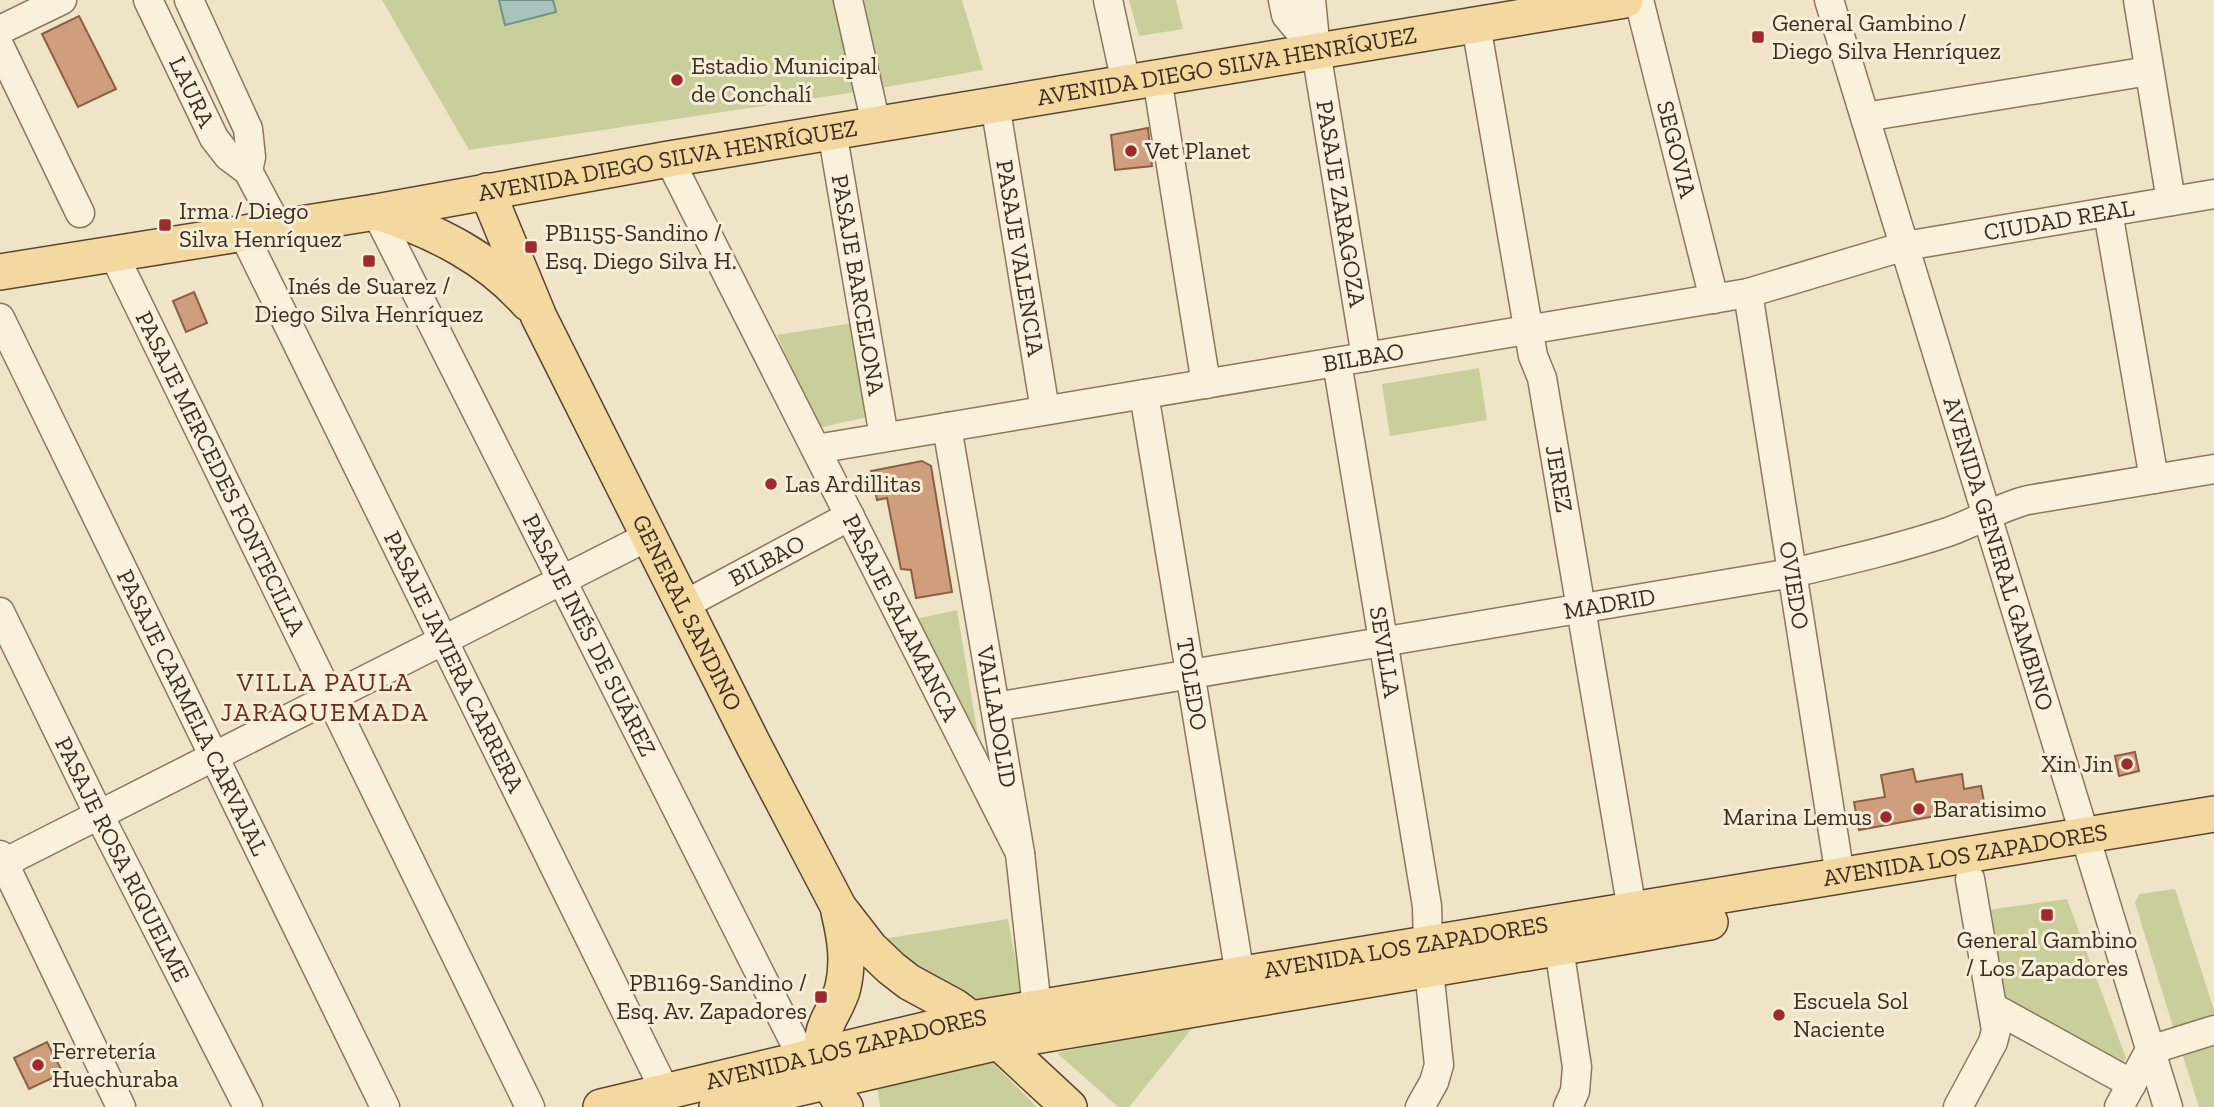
<svg xmlns="http://www.w3.org/2000/svg" width="2214" height="1107" viewBox="0 0 2214 1107" font-family="'Zilla Slab',serif">
<style>
.green{fill:#c9cf9b}
.water{fill:#a9c4bc;stroke:#6f938a;stroke-width:2}
.building{fill:#cf9f7d;stroke:#8d5f41;stroke-width:2}
.lines{fill:none;stroke-linecap:round;stroke-linejoin:round}
.minor-casing{stroke:#8d765c;stroke-width:31}
.major-casing{stroke:#5b4430;stroke-width:38}
.minor{stroke:#faf1dc;stroke-width:28}
.major{stroke:#f3d9a0;stroke-width:35}
.poi-dot{fill:#9e2a2b;stroke:#f7eed8;stroke-width:2.5}
.labels{text-anchor:middle;stroke-width:6;stroke-linejoin:round;paint-order:stroke}
.poi-label{font-size:24px;fill:#3d2e20;stroke:#f7eed8;text-anchor:start}
.street-label{font-size:24px;fill:#3d2e20;stroke:#f7eed8}
.neighbourhood-label{font-size:26px;letter-spacing:2px;fill:#6b2e1e;stroke:#f7eed8}
</style>
<rect width="100%" height="100%" fill="#f0e4c8"/>
<!-- green -->
<g class="green">
<polygon points="382,0 962,0 983,70 869,90 469,150"/>
<polygon points="1129,0 1176,0 1183,29 1139,36"/>
<polygon points="853,323 867,417 819,428 777,335"/>
<polygon points="1479,368 1487,420 1390,436 1382,384"/>
<polygon points="957,610 981,754 915,619"/>
<polygon points="2175,889 2214,1010 2214,1018 2174,1030 2135,903 2139,894"/>
<polygon points="2067,899 2126,1058 2114,1081 2012,1026 1987,910"/>
<polygon points="1008,919 1022,995 989,1003 906,974 882,939"/>
<polygon points="1198,1021 1129,1107 1118,1107 1057,1053"/>
<polygon points="2214,1040 2214,1107 2199,1107 2181,1050"/>
<polygon points="991,1061 1037,1107 880,1107 877,1084"/>
</g>
<!-- water -->
<polygon class="water" points="499,0 553,0 556,12 505,25"/>
<!-- building -->
<g class="building">
<polygon points="79,16 116,89 78,107 42,34"/>
<polygon points="1148,128 1152,166 1115,170 1111,135"/>
<polygon points="194,292 207,323 186,332 173,301"/>
<polygon points="922,461 931,466 952,592 916,598 911,570 901,569 887,498 877,500 871,471"/>
<polygon points="2135,752 2139,771 2119,776 2115,756"/>
<polygon points="1913,769 1916,782 1962,774 1964,789 1981,786 1985,807 1859,830 1854,802 1885,797 1881,775"/>
<polygon points="47,1042 63,1073 29,1089 14,1058"/>
</g>
<g class="lines">
<!-- minor casing -->
<g class="minor-casing">
<g id="minor">
<path id="s1" d="M148 0 214 138 228 156 248 171 278 227"/>
<polyline points="189,0 248,129 251,157 248,171"/>
<polyline points="848,0 876,124"/>
<polyline points="1108,0 1126,83"/>
<polyline points="1283,0 1286,15 1316,51"/>
<path id="s2" d="M1311 0 1316 51 1366 357"/>
<path id="s3" d="M1639 0 1714 299"/>
<path id="s4" d="M1829 0 2168 1107"/>
<polyline points="2138,0 2171,201"/>
<path id="s5" d="M1476 25 1533 356 1542 378 1635 928"/>
<polyline points="0,30 62,0"/>
<polyline points="0,47 80,213"/>
<polyline points="1157,78 1206,384"/>
<path id="s6" d="M995 104 1045 410"/>
<polyline points="1865,117 2149,71"/>
<path id="s7" d="M832 131 884 437"/>
<path id="s8" d="M669 159 1020 853"/>
<path id="s9" d="M376 212 803 1059"/>
<polyline points="2108,212 2154,479"/>
<path id="s10" d="M243 233 665 1091"/>
<path id="s11" d="M114 255 530 1107"/>
<path id="s12" d="M1748 293 1840 876"/>
<path id="s13" d="M0 318 385 1107"/>
<path id="s14" d="M1337 362 1427 906 1428 944"/>
<path id="s15" d="M1144 394 1240 975"/>
<path id="s16" d="M947 427 1020 853 1037 1008"/>
<path id="s17" d="M816 449 1748 293 1905 246 2214 194"/>
<path id="s18" d="M684 605 850 516"/>
<path id="s19" d="M0 612 99 815 248 1107"/>
<path id="s20" d="M995 707 1792 573C1844 561 1897 549 1948 532 1976 522 2000 507 2028 500L2214 469"/>
<polyline points="0,855 121,1107"/>
<polyline points="4,863 649,536"/>
<polyline points="1559,948 1577,1067 1575,1091 1568,1107"/>
<polyline points="1994,1008 2132,1084"/>
<polyline points="1420,1107 1434,1082 1439,1065 1429,970"/>
<polyline points="1958,1107 1993,1042 1996,1030 1970,879"/>
<polyline points="2119,1107 2150,1050 2214,1030"/>
</g>
</g>
<!-- major casing -->
<g class="major-casing">
<g id="major">
<path id="s21" d="M487 191 539 317 753 744 839 908 870 948 891 968 909 982 955 1007 971 1019 999 1042 1069 1107"/>
<path d="M377 212C434 231 488 257 528 303"/>
<path id="s22" d="M0 272 376 212 669 159 1625 0"/>
<path d="M839 912C845 937 849 961 843 987 840 1000 833 1010 828 1021 814 1051 826 1083 845 1107"/>
<path id="s23" d="M601 1107 971 1019 2214 814"/>
<polyline points="717,1107 999,1042 1710,922"/>
</g>
</g>
<!-- minor -->
<use href="#minor" class="minor"/>
<!-- major -->
<use href="#major" class="major"/>
</g>
<!-- markers -->
<g class="poi-dot">
<rect x="1751" y="30" width="14" height="14" rx="3.5"/>
<circle cx="677" cy="80" r="7"/>
<circle cx="1131" cy="151" r="7"/>
<rect x="158" y="218" width="14" height="14" rx="3.5"/>
<rect x="524" y="240" width="14" height="14" rx="3.5"/>
<rect x="362" y="254" width="14" height="14" rx="3.5"/>
<circle cx="771" cy="484" r="7"/>
<circle cx="2127" cy="764" r="7"/>
<circle cx="1919" cy="809" r="7"/>
<circle cx="1886" cy="817" r="7"/>
<rect x="2040" y="908" width="14" height="14" rx="3.5"/>
<rect x="814" y="990" width="14" height="14" rx="3.5"/>
<circle cx="1779" cy="1015" r="7"/>
<circle cx="38" cy="1065" r="7"/>
</g>
<g class="labels">
<!-- poi labels -->
<g class="poi-label">
<text x="1772" y="31">General Gambino /<tspan x="1772" dy="28">Diego Silva Henríquez</tspan></text>
<text x="691" y="74">Estadio Municipal<tspan x="691" dy="28">de Conchalí</tspan></text>
<text x="1145" y="159">Vet Planet</text>
<text x="179" y="219">Irma / Diego<tspan x="179" dy="28">Silva Henríquez</tspan></text>
<text x="545" y="241">PB1155-Sandino /<tspan x="545" dy="28">Esq. Diego Silva H.</tspan></text>
<text x="369" y="294" text-anchor="middle">Inés de Suarez /<tspan x="369" dy="28">Diego Silva Henríquez</tspan></text>
<text x="785" y="492">Las Ardillitas</text>
<text x="2113" y="772" text-anchor="end">Xin Jin</text>
<text x="1933" y="817">Baratisimo</text>
<text x="1872" y="825" text-anchor="end">Marina Lemus</text>
<text x="2047" y="948" text-anchor="middle">General Gambino<tspan x="2047" dy="28">/ Los Zapadores</tspan></text>
<text x="807" y="991" text-anchor="end">PB1169-Sandino /<tspan x="807" dy="28">Esq. Av. Zapadores</tspan></text>
<text x="1793" y="1009">Escuela Sol<tspan x="1793" dy="28">Naciente</tspan></text>
<text x="52" y="1059">Ferretería<tspan x="52" dy="28">Huechuraba</tspan></text>
</g>
<!-- street labels -->
<g class="street-label">
<text dy="8" stroke="none"><textPath href="#s22" startOffset="1244">AVENIDA DIEGO SILVA HENRÍQUEZ</textPath></text>
<text dy="8" stroke="none"><textPath href="#s1" startOffset="102">LAURA</textPath></text>
<text dy="8" stroke="none"><textPath href="#s3" startOffset="154">SEGOVIA</textPath></text>
<text dy="8" stroke="none"><textPath href="#s22" startOffset="677">AVENIDA DIEGO SILVA HENRÍQUEZ</textPath></text>
<text dy="8" stroke="none"><textPath href="#s2" startOffset="206">PASAJE ZARAGOZA</textPath></text>
<text dy="8" stroke="none"><textPath href="#s17" startOffset="1265">CIUDAD REAL</textPath></text>
<text dy="8" stroke="none"><textPath href="#s6" startOffset="156">PASAJE VALENCIA</textPath></text>
<text dy="8" stroke="none"><textPath href="#s7" startOffset="156">PASAJE BARCELONA</textPath></text>
<text dy="8" stroke="none"><textPath href="#s17" startOffset="555">BILBAO</textPath></text>
<text dy="8" stroke="none"><textPath href="#s11" startOffset="243">PASAJE MERCEDES FONTECILLA</textPath></text>
<text dy="8" stroke="none"><textPath href="#s5" startOffset="462">JEREZ</textPath></text>
<text dy="8" stroke="none"><textPath href="#s4" startOffset="579">AVENIDA GENERAL GAMBINO</textPath></text>
<text dy="8" stroke="none"><textPath href="#s18" startOffset="94">BILBAO</textPath></text>
<text dy="8" stroke="none"><textPath href="#s12" startOffset="296">OVIEDO</textPath></text>
<text dy="8" stroke="none"><textPath href="#s20" startOffset="623">MADRID</textPath></text>
<text dy="8" stroke="none"><textPath href="#s21" startOffset="467">GENERAL SANDINO</textPath></text>
<text dy="8" stroke="none"><textPath href="#s8" startOffset="514">PASAJE SALAMANCA</textPath></text>
<text dy="8" stroke="none"><textPath href="#s9" startOffset="474">PASAJE INÉS DE SUÁREZ</textPath></text>
<text dy="8" stroke="none"><textPath href="#s14" startOffset="294">SEVILLA</textPath></text>
<text dy="8" stroke="none"><textPath href="#s10" startOffset="478">PASAJE JAVIERA CARRERA</textPath></text>
<text dy="8" stroke="none"><textPath href="#s15" startOffset="294">TOLEDO</textPath></text>
<text dy="8" stroke="none"><textPath href="#s13" startOffset="439">PASAJE CARMELA CARVAJAL</textPath></text>
<text dy="8" stroke="none"><textPath href="#s16" startOffset="294">VALLADOLID</textPath></text>
<text dy="8" stroke="none"><textPath href="#s23" startOffset="1388">AVENIDA LOS ZAPADORES</textPath></text>
<text dy="8" stroke="none"><textPath href="#s19" startOffset="276">PASAJE ROSA RIQUELME</textPath></text>
<text dy="8" stroke="none"><textPath href="#s23" startOffset="821">AVENIDA LOS ZAPADORES</textPath></text>
<text dy="8" stroke="none"><textPath href="#s23" startOffset="252">AVENIDA LOS ZAPADORES</textPath></text>
</g>
<!-- neighbourhood labels -->
<g class="neighbourhood-label">
<text x="325" y="691">VILLA PAULA<tspan x="325" dy="30">JARAQUEMADA</tspan></text>
</g>
</g>
</svg>
